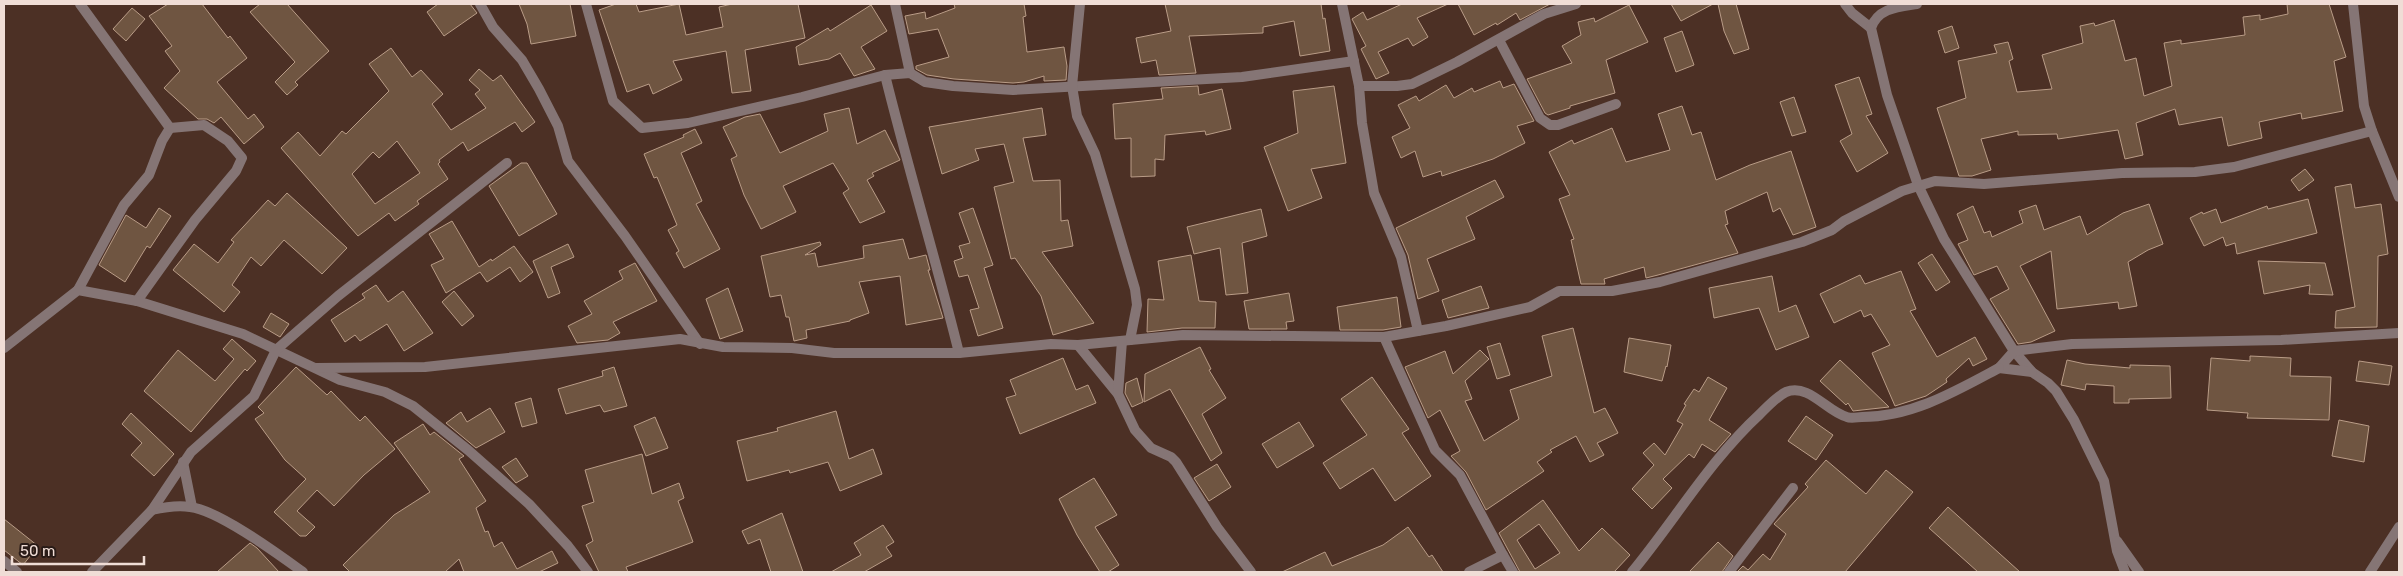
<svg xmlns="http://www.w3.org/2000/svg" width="2403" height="576" viewBox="0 0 2403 576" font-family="Rubik,sans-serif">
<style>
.building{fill:#6f5541;stroke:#b99c87;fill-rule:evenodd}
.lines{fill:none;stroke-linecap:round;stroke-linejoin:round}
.minor{stroke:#857575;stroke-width:10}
</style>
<rect width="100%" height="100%" fill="#4c3025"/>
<!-- building -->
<g class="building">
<polygon points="168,4 202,4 228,38 230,36 247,58 217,82 248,119 254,114 264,127 244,144 221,117 214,123 207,119 198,119 164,88 180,71 165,51 172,46 149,16"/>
<polygon points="260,4 287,4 329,51 295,82 298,85 287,95 275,82 295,62 250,12"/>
<polygon points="438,4 470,4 477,13 444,36 427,12"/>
<polygon points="519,4 570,4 576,36 531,44 527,24"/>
<polygon points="616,4 636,4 639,12 679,4 686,35 723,27 719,7 732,4 798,4 805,38 745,50 751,91 732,93 726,51 673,61 682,80 653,94 649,84 627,92 599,10"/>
<polygon points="954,4 1024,4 1026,16 1023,17 1027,52 1064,47 1067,66 1066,80 1044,81 1044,76 1024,82 1013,83 954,79 927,75 916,69 916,66 949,57 938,29 909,34 905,16 925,12 926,19 955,8"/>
<polygon points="1165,4 1321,4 1323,19 1325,18 1330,51 1300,56 1294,21 1263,27 1263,33 1189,36 1196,73 1159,75 1156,60 1141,63 1136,38 1171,31"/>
<polygon points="1402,4 1448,4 1417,18 1428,37 1413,46 1408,38 1378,52 1389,73 1376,79 1361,49 1366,46 1352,19 1363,12 1367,20"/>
<polygon points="1458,4 1550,4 1520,20 1516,13 1497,25 1496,23 1474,35"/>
<polygon points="1671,4 1713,4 1681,21"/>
<polygon points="1718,4 1736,4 1749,49 1734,54 1724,31"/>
<polygon points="2287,4 2329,4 2346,57 2334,61 2343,111 2302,119 2301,113 2259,122 2262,138 2228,146 2222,117 2179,125 2175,109 2136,123 2143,155 2125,159 2118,130 2058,139 2057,134 2018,135 2018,131 1981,139 1991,170 1972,176 1959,176 1937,108 1966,98 1958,61 1997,53 1994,45 2008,42 2013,59 2009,61 2017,92 2052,89 2042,55 2083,43 2080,26 2094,23 2095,26 2114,20 2125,61 2136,58 2144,96 2172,86 2164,43 2181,40 2181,44 2245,35 2243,17 2260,15 2260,20 2288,14"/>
<polygon points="871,5 887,31 861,47 875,69 854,76 840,53 829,59 799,65 796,47 828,28 830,31"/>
<polygon points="1629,5 1648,42 1606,60 1615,93 1570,106 1570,108 1548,115 1545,113 1527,79 1572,63 1562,46 1581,35 1578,22 1594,18 1595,22"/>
<polygon points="132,8 145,19 126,41 113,29"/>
<polygon points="1952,26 1959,48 1945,53 1938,31"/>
<polygon points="1682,31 1694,65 1676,72 1664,38"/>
<path d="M391 48 412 77 421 70 443 94 432 104 451 130 486 108 475 94 480 90 469 80 479 69 493 81 501 75 535 122 522 132 515 122 468 151 463 142 439 160 440 162 438 164 448 179 417 201 419 204 395 221 389 213 358 236 281 148 298 132 320 156 342 131 346 134 389 91 369 64ZM397 141 420 173 375 204 352 174 373 152 379 158Z"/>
<polygon points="1859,77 1872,114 1866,116 1888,153 1857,172 1840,141 1852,134 1835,85"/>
<polygon points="1500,81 1503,88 1514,84 1534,121 1517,126 1525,143 1493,159 1442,176 1441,171 1423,177 1415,151 1401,158 1392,137 1410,128 1398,105 1416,96 1419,101 1446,85 1454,98 1472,88 1474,92"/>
<polygon points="1198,86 1199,95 1222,89 1231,129 1206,135 1205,131 1165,135 1164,160 1155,159 1155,176 1131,177 1131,138 1115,139 1113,104 1163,99 1161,88"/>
<polygon points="1334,86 1346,163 1311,169 1322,198 1288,211 1264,147 1298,133 1293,91"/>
<polygon points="1794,97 1806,132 1792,136 1780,102"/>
<polygon points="1682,106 1692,135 1701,132 1716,180 1750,165 1791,151 1816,227 1793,235 1780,208 1773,212 1767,192 1725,211 1728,224 1725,225 1738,253 1658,275 1646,278 1644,267 1604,279 1605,284 1581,284 1571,240 1574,239 1559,199 1570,195 1549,152 1572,140 1574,144 1612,128 1626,162 1670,150 1658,114"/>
<polygon points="849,108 857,144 885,130 900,160 872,173 874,176 867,180 885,212 860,223 843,193 849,189 833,163 783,186 796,212 761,229 744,195 731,159 737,156 723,127 745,117 760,114 780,153 828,131 824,114"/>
<polygon points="1042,108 1046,135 1023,138 1033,181 1060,180 1061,221 1068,220 1073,246 1042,252 1094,323 1053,335 1041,296 1015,258 1011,259 994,187 1014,182 1004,144 975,149 979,160 942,174 929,127"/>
<polygon points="695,129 702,143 681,153 702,201 696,204 720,249 684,268 676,253 679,251 668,230 677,225 657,177 654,178 644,154 684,137 683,135"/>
<polygon points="521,163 527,163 557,214 519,236 489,186"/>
<polygon points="2305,169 2314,180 2299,191 2291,180"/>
<polygon points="1495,180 1504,197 1466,217 1475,239 1427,259 1439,291 1418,299 1408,255 1396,228"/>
<polygon points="2351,184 2355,208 2381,204 2388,254 2378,256 2377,327 2335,328 2336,311 2355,307 2335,187"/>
<polygon points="287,193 347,248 322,274 284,240 261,266 251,257 232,285 240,292 224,312 173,270 194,244 218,263 234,242 231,240 268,200 275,206"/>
<polygon points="2308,199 2317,233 2237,254 2235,243 2226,246 2223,237 2204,246 2190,218 2202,212 2203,214 2216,209 2221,223 2267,206 2268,209"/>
<polygon points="2149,204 2163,244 2148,250 2128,262 2137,306 2119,309 2118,302 2057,309 2051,251 2020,266 2055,331 2031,342 2018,344 1990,299 2009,289 1997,266 1974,275 1958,244 1968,240 1957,214 1973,206 1984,233 1990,231 1992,237 2023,223 2019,211 2036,205 2044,230 2080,216 2087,235 2123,213"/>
<polygon points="159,208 171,216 150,248 147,246 125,282 99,265 126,215 146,228"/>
<polygon points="973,208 993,265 984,268 1003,328 978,336 970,310 979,308 968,275 959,277 954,261 963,258 959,246 970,243 959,213"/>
<polygon points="1261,209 1267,236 1242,243 1248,293 1226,295 1220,248 1194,254 1187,227"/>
<polygon points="452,221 479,267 491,259 492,261 514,246 533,272 520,282 510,267 487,282 480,272 446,293 431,265 444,259 429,234"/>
<polygon points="903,239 909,259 926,255 930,270 928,270 943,318 906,325 900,276 859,282 869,313 850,320 850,321 806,330 807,338 794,341 789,317 786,317 781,295 770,297 761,256 820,242 821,245 805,255 815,253 818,267 864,258 863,246"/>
<polygon points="568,244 574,257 551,267 560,293 548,298 533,261"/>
<polygon points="1932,254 1950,282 1936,291 1918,263"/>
<polygon points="1191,255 1199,301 1216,302 1215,328 1182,328 1147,332 1148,299 1164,300 1158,261"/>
<polygon points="2258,261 2325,263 2333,295 2309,294 2310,285 2264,294"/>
<polygon points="635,263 657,301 613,322 620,333 608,340 577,343 568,326 592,314 584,301 623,279 619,271"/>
<polygon points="1901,271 1916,309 1910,311 1937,357 1975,337 1987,359 1973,366 1969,358 1946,379 1947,382 1926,396 1895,406 1872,353 1890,345 1871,314 1864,317 1861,310 1834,323 1820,294 1860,275 1865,284"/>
<polygon points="1772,276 1779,312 1796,305 1809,337 1776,350 1759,308 1714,318 1709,288"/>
<polygon points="376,285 388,302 403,291 433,333 404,351 387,324 360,341 355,335 345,342 331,320 365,298 362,294"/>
<polygon points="1481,286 1489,308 1448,318 1442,300"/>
<polygon points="728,288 743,331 720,339 706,299"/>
<polygon points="454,291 474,316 462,326 442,302"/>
<polygon points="1289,293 1294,321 1286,322 1287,329 1249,329 1244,301"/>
<polygon points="1397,297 1401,327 1383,330 1340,330 1337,307"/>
<polygon points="271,313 289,324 280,337 263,327"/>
<polygon points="1573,328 1594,413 1605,408 1618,433 1597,443 1604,455 1590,462 1576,436 1550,450 1552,452 1537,462 1544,471 1486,510 1466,472 1451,456 1460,451 1440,410 1428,418 1405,367 1445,351 1453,374 1480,350 1489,359 1465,381 1472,399 1465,401 1484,441 1519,419 1510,390 1552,376 1542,336"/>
<polygon points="1629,338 1671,345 1667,367 1666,366 1662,381 1624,372"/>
<polygon points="232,339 256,361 247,371 245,369 191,432 144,391 178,350 215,381 234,359 223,349"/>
<polygon points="1500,343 1510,375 1497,379 1487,347"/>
<polygon points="1200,347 1211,369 1209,370 1226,398 1202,414 1222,453 1211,461 1170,389 1144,402 1145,374"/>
<polygon points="2250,356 2291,358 2290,376 2331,377 2329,420 2247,418 2248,413 2207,410 2211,358 2250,361"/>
<polygon points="1063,358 1076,390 1088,385 1096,403 1020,434 1006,398 1016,395 1010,380"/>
<polygon points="1840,360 1857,376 1889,407 1853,411 1848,403 1846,405 1820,381"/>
<polygon points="2067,360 2085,364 2130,368 2130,365 2170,366 2171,398 2129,399 2129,403 2114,403 2114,386 2086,384 2085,390 2061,385"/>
<polygon points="2359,361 2392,366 2389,385 2356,381"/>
<polygon points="296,367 327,395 331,391 360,421 365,416 395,449 364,475 334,506 317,490 297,511 315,527 306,536 300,536 274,512 306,479 285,460 255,419 264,413 258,407"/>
<polygon points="614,367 627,406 604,412 600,405 566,414 558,389 603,376 602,371"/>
<polygon points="1372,377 1409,429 1402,433 1431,476 1395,501 1373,468 1340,489 1323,463 1367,435 1341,399"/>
<polygon points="1708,377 1727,388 1709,420 1731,434 1715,452 1702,444 1694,458 1689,454 1663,479 1672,488 1652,509 1632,489 1654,465 1643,453 1654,443 1665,455 1683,424 1677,421 1686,405 1684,404 1694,389 1699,392"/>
<polygon points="1137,378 1143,402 1132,407 1125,393 1126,383"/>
<polygon points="531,398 537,423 522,427 515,403"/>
<polygon points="490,408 505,432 476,448 446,423 461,412 467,422"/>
<polygon points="836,411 849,459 873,449 882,474 840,491 828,462 790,473 789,470 747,481 737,441 778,431 777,428"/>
<polygon points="131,413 174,454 154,476 131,455 142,443 122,424"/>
<polygon points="1806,416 1833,435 1816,460 1788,441"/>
<polygon points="655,417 668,448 646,456 634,426"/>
<polygon points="2339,420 2369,426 2364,462 2332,456"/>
<polygon points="1299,422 1314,446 1277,468 1262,444"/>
<polygon points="423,424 430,435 434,432 464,456 459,459 486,501 476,508 485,532 488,531 494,547 502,542 517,569 552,551 558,563 539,572 464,572 459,559 445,572 350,572 343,565 394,515 430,492 394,443"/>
<polygon points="642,454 652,494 679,483 684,498 678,501 693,542 626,567 628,572 599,572 586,545 593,541 582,506 594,502 585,470"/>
<polygon points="516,458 528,476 516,483 502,467"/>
<polygon points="1826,460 1866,494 1886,470 1913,492 1845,572 1737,572 1743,566 1748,570 1763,554 1770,560 1786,534 1774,524 1808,487 1805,484"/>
<polygon points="1217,464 1231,487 1209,501 1194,478"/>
<polygon points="1094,478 1117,515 1095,527 1119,565 1108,572 1100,572 1077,535 1059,499"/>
<path d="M1543 500 1579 551 1602 528 1630 555 1614 572H1520L1499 533ZM1539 524 1560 553 1535 569 1517 540Z"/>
<polygon points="1948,507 2020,572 1978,572 1929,528"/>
<polygon points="782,513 791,538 803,572 771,572 760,539 748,544 742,531"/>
<polygon points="4,519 38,546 23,565 4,550"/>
<polygon points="883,525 894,542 886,547 892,556 864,572 831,572 861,555 854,543"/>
<polygon points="1408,527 1429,557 1432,555 1443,572 1282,572 1325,552 1332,566 1383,545"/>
<polygon points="1718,542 1733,556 1722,572 1689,572"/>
<polygon points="250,543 257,548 279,572 217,572"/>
</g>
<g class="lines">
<!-- minor -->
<g class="minor">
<polyline points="480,4 493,27 522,60 539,89 558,126 568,161 625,236 700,344"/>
<polyline points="586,4 613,101 642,128 688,123 802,97 885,75 910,73 925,82 953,86 1013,90 1242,77 1354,61"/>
<polyline points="895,4 910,73"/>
<polyline points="1080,4 1072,86 1077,116 1095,154 1135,289 1137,305 1130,340"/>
<polyline points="1342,4 1359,86 1362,123 1374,193 1401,257 1418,331"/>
<polyline points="1845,4 1852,13 1871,28"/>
<path d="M1917 4C1898 7 1878 8 1871 28L1887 95 1918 185 1944 239 2014 351 2032 372 2048 383 2056 391 2074 420 2104 481 2117 551 2125 572"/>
<polyline points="2353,4 2364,106 2372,131 2399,197"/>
<polyline points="1499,40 1540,118 1550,125 1558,125 1616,104"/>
<path d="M885 75C908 168 936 260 959 353"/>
<polyline points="1359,86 1397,86 1412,84 1457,62 1544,14 1576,4"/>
<polyline points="78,290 124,205 149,175 162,141 170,128 80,4"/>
<polyline points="137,301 195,220 236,171 242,158 228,141 204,125 170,128"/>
<polyline points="1384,337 1435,450 1460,475 1503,555"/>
<polyline points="1078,345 1118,394 1135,430 1151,448 1171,457 1176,462 1217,527 1251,572"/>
<polyline points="4,348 78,290 137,301 243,334 340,380 385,392 413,406 468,450 529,504 568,546 588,572"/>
<polyline points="316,368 425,367 680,339 723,347 792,348 834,353 959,353 1051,344 1078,345 1183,335 1384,337 1446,326 1530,307 1559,291 1612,291 1660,282 1802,242 1832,230 1844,221 1902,191 1935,181 1984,184 2122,173 2195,172 2234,167 2372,131"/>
<polyline points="2032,372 1999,368 2014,351 2072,344 2281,340 2399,333"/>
<polyline points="1118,394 1122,341"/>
<polyline points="183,462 192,507"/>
<path d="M152 510C165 507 177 505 190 507 218 510 278 554 303 572"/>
<polyline points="2117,541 2139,572"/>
<polyline points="4,561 17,572"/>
<polyline points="92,572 152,510 191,452 254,396 276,350 338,296 507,163"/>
<polyline points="1469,572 1503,555 1513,572"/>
<path d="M1632 572C1675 520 1710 460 1760 414 1768 406 1776 397 1786 392 1809 383 1827 412 1847 417 1851 419 1858 417 1862 417 1912 417 1956 391 1999 368"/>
<polyline points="1729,572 1793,488"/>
<polyline points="2370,572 2399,527"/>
</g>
</g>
<!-- border -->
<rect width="2403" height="576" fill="none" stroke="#f0ddd6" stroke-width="10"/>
<!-- scale -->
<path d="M12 556v8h132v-8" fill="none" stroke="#f0ddd6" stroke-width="2.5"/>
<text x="20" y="556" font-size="15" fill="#f0ddd6" stroke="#291b17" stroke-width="4" paint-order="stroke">50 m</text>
</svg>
